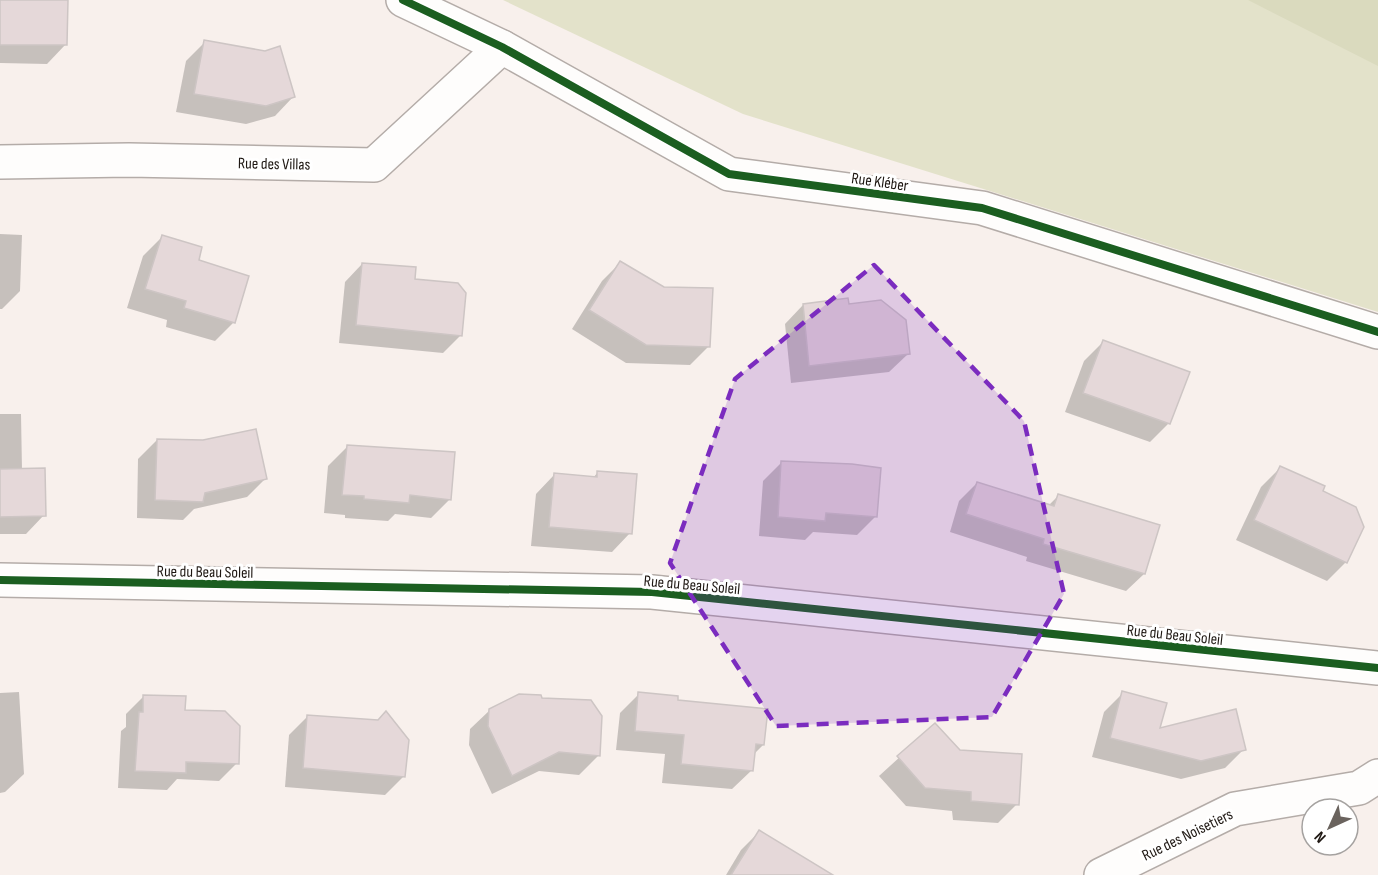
<svg xmlns="http://www.w3.org/2000/svg" width="1378" height="875" viewBox="0 0 1378 875" font-family="'Sofia Sans Condensed',sans-serif">
<style>
.green{fill:#e3e2ca}
.forest{fill:#dadabe}
.shadow{fill:#0003}
.building{fill:#e5d8d9;stroke:#cdc5c4;stroke-width:1.5}
.lines{fill:none;stroke-linecap:round;stroke-linejoin:round}
.minor-casing{stroke:#b4aca8;stroke-width:36}
.minor{stroke:#fefdfc;stroke-width:33}
.cycleway-casing{stroke:#fff;stroke-width:11}
.cycleway{stroke:#1b5e20;stroke-width:8}
.marked{fill:#7b2cbf;fill-opacity:0.2;stroke:#7b2cbf;stroke-width:4.5;stroke-dasharray:12 8;stroke-linejoin:round}
.labels{text-anchor:middle;stroke-width:6;stroke-linejoin:round;paint-order:stroke}
.street-label{font-size:16px;fill:#1e1712;stroke:#fff}
</style>
<rect width="100%" height="100%" fill="#f8f0ec"/>
<!-- green -->
<polygon class="green" points="503,0 1378,0 1378,312 743,114"/>
<!-- forest -->
<polygon class="forest" points="1248,0 1378,0 1378,66"/>
<!-- shadow -->
<g class="shadow">
<polygon points="0,0 66,0 66,44 47,64 0,63"/>
<polygon points="205,42 293,97 275,116 246,124 176,112 186,61"/>
<polygon points="0,234 22,235 20,291 2,309 0,309"/>
<polygon points="162,237 197,261 234,322 215,341 166,327 167,320 127,308 143,256"/>
<polygon points="620,263 709,346 690,365 626,363 572,329 602,281"/>
<polygon points="362,264 414,281 461,335 443,353 339,343 345,282"/>
<polygon points="803,305 848,306 908,354 889,372 791,383 785,324"/>
<polygon points="1103,342 1169,423 1150,442 1065,412 1084,361"/>
<polygon points="0,414 21,414 22,470 44,515 26,534 0,534"/>
<polygon points="157,440 266,478 247,497 194,509 183,520 137,518 138,459"/>
<polygon points="347,447 450,499 431,518 395,514 388,521 345,518 345,515 324,513 328,466"/>
<polygon points="782,462 876,516 857,535 813,532 805,540 759,536 763,481"/>
<polygon points="1280,468 1321,492 1346,562 1327,581 1236,540 1261,487"/>
<polygon points="598,472 630,533 612,552 531,546 536,494 554,475 593,478"/>
<polygon points="977,483 1048,506 1058,496 1158,526 1144,574 1126,591 1026,561 1027,557 950,532 959,501"/>
<polygon points="19,692 24,774 5,792 0,793 0,693"/>
<polygon points="1123,693 1158,730 1244,749 1225,768 1181,779 1092,757 1104,712"/>
<polygon points="639,694 677,701 763,745 753,755 752,770 732,789 662,783 665,754 616,750 620,713"/>
<polygon points="144,696 184,712 237,763 219,781 177,779 167,790 118,788 121,731 126,727 126,714"/>
<polygon points="541,699 598,756 579,775 539,771 492,794 469,745 470,729 490,710"/>
<polygon points="308,716 404,776 385,795 285,787 289,735"/>
<polygon points="935,725 960,751 1017,804 998,823 953,820 952,811 906,806 879,776"/>
<polygon points="759,832 819,875 726,875 741,850"/>
</g>
<!-- building -->
<g class="building">
<polygon points="0,0 68,0 67,45 0,45"/>
<polygon points="204,40 265,51 280,46 295,97 266,106 194,94"/>
<polygon points="162,235 202,247 199,260 249,276 235,323 184,308 186,301 145,289"/>
<polygon points="620,261 664,287 713,288 710,347 646,345 589,310"/>
<polygon points="362,263 416,267 415,279 458,283 466,293 462,336 356,325"/>
<polygon points="848,298 849,304 881,300 906,320 910,354 809,366 803,304"/>
<polygon points="1103,340 1190,372 1170,424 1083,393"/>
<polygon points="256,429 267,479 205,493 203,502 155,500 157,439 203,440"/>
<polygon points="347,445 455,452 451,500 410,495 409,503 364,499 364,496 342,495"/>
<polygon points="781,461 852,464 881,468 877,517 826,513 825,521 778,517"/>
<polygon points="1280,466 1325,486 1323,491 1356,507 1364,527 1347,563 1254,520"/>
<polygon points="45,468 46,516 0,517 0,469"/>
<polygon points="597,471 637,474 632,534 549,527 554,473 597,477"/>
<polygon points="977,482 1054,506 1058,494 1160,525 1145,574 1043,544 1044,539 966,514"/>
<polygon points="1122,691 1167,703 1160,728 1236,709 1246,750 1201,761 1110,738"/>
<polygon points="638,692 678,696 678,700 768,709 764,745 756,744 753,771 681,764 684,735 635,731"/>
<polygon points="519,694 541,695 542,698 591,700 602,716 600,756 559,752 512,776 488,726 489,709"/>
<polygon points="143,695 186,696 185,710 225,711 240,726 239,764 186,762 186,773 135,771 139,712 143,712"/>
<polygon points="386,711 409,740 405,777 303,768 307,715 378,720"/>
<polygon points="935,723 960,750 1022,754 1019,805 971,801 971,792 925,788 897,756"/>
<polygon points="759,830 833,875 731,875"/>
</g>
<g class="lines">
<!-- minor casing -->
<g class="minor-casing">
<g id="minor">
<polyline points="403,0 502,47 729,174 982,208 1378,332"/>
<polyline points="0,162 129,160 374,165 502,47"/>
<polyline points="0,580 652,592 1378,668"/>
<polyline points="1101,875 1235,809 1359,788 1378,776"/>
</g>
</g>
<!-- minor -->
<use href="#minor" class="minor"/>
<!-- cycleway casing -->
<g class="cycleway-casing">
<g id="cycleway">
<polyline points="403,0 502,47 729,174 982,208 1378,332"/>
<polyline points="0,580 652,592 1378,668"/>
</g>
</g>
<!-- cycleway -->
<use href="#cycleway" class="cycleway"/>
</g>
<!-- marked area -->
<path class="marked" d="M874 265 1024 421 1064 594 992 717 776 726 670 563 735 379Z"/>
<g class="labels">
<!-- street labels -->
<g class="street-label">
<text transform="translate(274 163) rotate(1)" y="6">Rue des Villas</text>
<text transform="translate(880 181) rotate(8)" y="6">Rue Kléber</text>
<text transform="translate(205 571) rotate(1)" y="6">Rue du Beau Soleil</text>
<text transform="translate(692 584) rotate(5)" y="6">Rue du Beau Soleil</text>
<text transform="translate(1175 634) rotate(6)" y="6">Rue du Beau Soleil</text>
<text transform="translate(1187 834) rotate(-26)" y="6">Rue des Noisetiers</text>
</g>
</g>
<!-- north arrow -->
<g transform="translate(1330 827) rotate(225)"><circle r="28" fill="#ffffff" stroke="#a5a2a0" stroke-width="1.5"/>
<path d="M0-4.5L10 22L0 15L-10 22Z" fill="#6a635e"/>
<text y="-9" font-size="16" font-weight="bold" text-anchor="middle" fill="#1e1712">N</text>
</g>
</svg>
